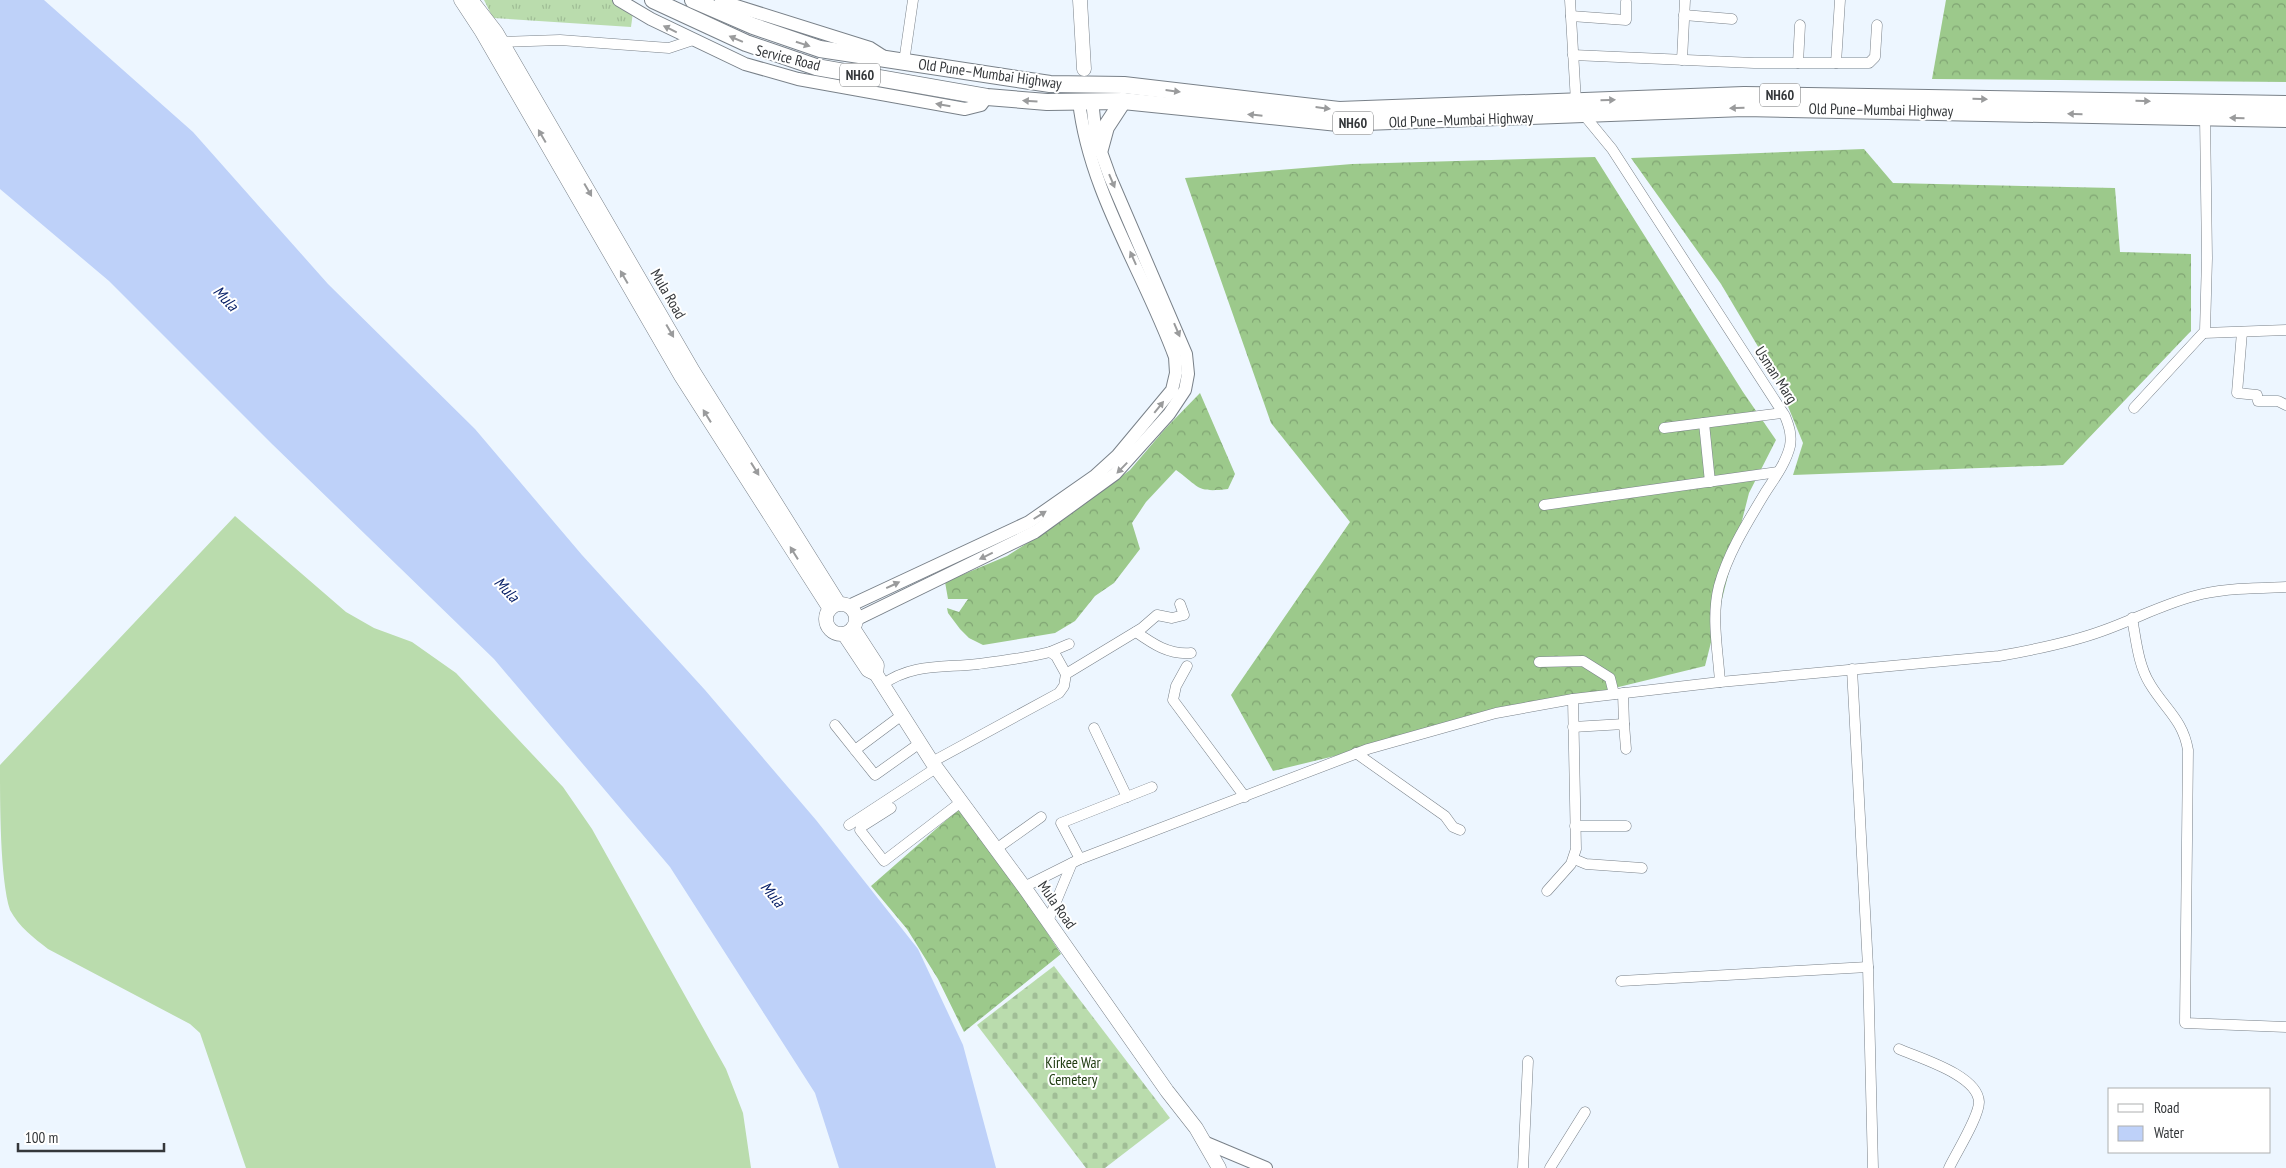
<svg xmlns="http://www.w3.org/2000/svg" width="2286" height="1168" viewBox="0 0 2286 1168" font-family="'PT Sans Narrow',sans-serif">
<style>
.grass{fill:#badcad}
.forest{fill:url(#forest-crowns)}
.cemetery{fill:url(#cemetery-stones)}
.park{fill:url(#park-tufts)}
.water{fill:#bed1f9}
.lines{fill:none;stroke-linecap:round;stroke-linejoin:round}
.minor-casing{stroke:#798189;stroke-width:11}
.tertiary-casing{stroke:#798189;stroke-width:14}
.secondary-casing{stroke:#798189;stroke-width:15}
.trunk-casing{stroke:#798189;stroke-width:18}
.minor{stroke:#fff;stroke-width:10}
.tertiary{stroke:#fff;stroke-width:12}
.secondary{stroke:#fff;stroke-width:14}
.trunk{stroke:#fff;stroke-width:16}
.oneway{fill:#9a9b9c}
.labels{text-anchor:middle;stroke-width:4;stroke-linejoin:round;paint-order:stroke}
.shield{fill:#fff;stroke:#717375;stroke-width:1}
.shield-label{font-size:14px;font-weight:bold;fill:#34373a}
.street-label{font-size:15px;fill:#34373a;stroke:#fff}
.park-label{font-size:15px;fill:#203d12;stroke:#fff}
.water-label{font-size:16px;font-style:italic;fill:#082068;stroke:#fff}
</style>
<defs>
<pattern id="forest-crowns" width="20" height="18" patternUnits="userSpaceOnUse" patternTransform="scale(1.25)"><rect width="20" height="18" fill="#9cc98b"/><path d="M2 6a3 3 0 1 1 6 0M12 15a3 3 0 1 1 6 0" fill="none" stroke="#80a473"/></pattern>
<pattern id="cemetery-stones" width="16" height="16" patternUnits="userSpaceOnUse" patternTransform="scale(1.25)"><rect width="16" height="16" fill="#badcad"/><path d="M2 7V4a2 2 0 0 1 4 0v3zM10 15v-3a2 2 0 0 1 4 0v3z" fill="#a0bd96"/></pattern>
<pattern id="park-tufts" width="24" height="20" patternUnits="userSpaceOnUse" patternTransform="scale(1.25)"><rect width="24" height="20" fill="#badcad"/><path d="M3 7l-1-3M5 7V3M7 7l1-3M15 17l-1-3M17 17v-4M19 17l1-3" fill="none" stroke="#a0bd96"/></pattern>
</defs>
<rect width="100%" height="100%" fill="#edf6ff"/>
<!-- grass -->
<path class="grass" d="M235 516 346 612 374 628 412 642 456 673 563 787 592 829 726 1069 743 1113 751 1168H246L200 1033 190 1024 48 949C34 938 19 927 10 910 0 879 0 803 0 765Z"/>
<!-- forest -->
<g class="forest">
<polygon points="1946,0 2286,0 2286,82 1932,79"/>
<polygon points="1864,149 1893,183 2115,188 2120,252 2191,254 2191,331 2063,465 1793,475 1803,443 1776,377 1721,284 1631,158"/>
<polygon points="1595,157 1743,392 1776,440 1749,493 1705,666 1273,771 1231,695 1350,522 1271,423 1185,178 1352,164"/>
<path d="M1200 393 1235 474 1228 489C1196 493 1200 487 1176 470L1146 502 1132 523 1140 549 1114 583 1095 596 1075 621 1055 633 983 645 969 638 960 629 948 613 947 608 959 612 968 599H948L945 582 1007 556 1060 522 1130 470 1165 429Z"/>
<polygon points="960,808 1020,891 1061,954 964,1032 938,979 907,929 871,886"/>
</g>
<!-- cemetery -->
<polygon class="cemetery" points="1054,966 1170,1118 1105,1168 1086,1168 977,1025"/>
<!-- park -->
<polygon class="park" points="484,0 612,0 633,12 631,27 493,18"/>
<!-- water -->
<polygon class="water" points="0,0 44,0 193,132 328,284 475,429 582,555 705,690 816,820 918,949 963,1045 996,1168 839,1168 815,1093 670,867 494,659 272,444 109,281 0,189"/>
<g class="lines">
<!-- minor casing -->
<g class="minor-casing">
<g id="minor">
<polyline points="1570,0 1576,102"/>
<polyline points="1684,15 1732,19"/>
<polyline points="1571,16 1626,20 1626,2"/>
<polyline points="498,42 560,40 669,48 693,40"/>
<polyline points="1573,55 1754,63 1869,63 1875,57 1877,25"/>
<polyline points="1682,60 1685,0"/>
<polyline points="904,62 913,0"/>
<polyline points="1798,63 1800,25"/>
<polyline points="1836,63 1840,0"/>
<path d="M1584 115 1612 149 1785 416C1789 426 1792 435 1790 446 1786 463 1774 479 1765 493 1747 523 1728 553 1719 586 1711 617 1718 651 1720 682"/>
<polyline points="2242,332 2237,393 2257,395 2258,401 2278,401 2286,405"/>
<polyline points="2204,333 2286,330"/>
<polyline points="2134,408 2205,331 2207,258 2205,117"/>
<polyline points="1704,423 1710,482"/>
<polyline points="1664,428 1782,413"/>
<polyline points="1544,505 1778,472"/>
<path d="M2132 618C2136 639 2138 665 2150 684 2165 709 2183 720 2188 750L2185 1023 2286 1027"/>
<path d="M1136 632C1153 644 1169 655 1191 653"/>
<polyline points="1050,652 1069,644"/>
<polyline points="1539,662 1583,661 1610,678 1614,694"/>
<polyline points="1187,666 1176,686 1173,700 1245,797"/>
<polyline points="1852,669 1868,967 1873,1168"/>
<path d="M882 685C912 663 944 668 978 664 1002 661 1027 658 1050 652L1056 656 1066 674"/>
<polyline points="1623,693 1624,724"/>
<polyline points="835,725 875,775 920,743"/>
<polyline points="1573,727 1624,724 1626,749"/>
<polyline points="1094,728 1127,797"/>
<polyline points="855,750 902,715"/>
<polyline points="1356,753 1445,816 1453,827 1460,830"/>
<polyline points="932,762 1059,693 1064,686 1066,674 1142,628 1157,615 1172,618 1184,615 1180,604"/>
<polyline points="891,808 861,827 860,830 884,861 961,802"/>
<polyline points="849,825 936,768"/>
<polyline points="1575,826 1626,826"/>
<polyline points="996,849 1041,817"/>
<polyline points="1080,859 1061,823 1152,787"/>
<polyline points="1574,859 1586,864 1642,868"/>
<path d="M1024 887 1080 859 1368 749 1496 713 1573 699 1720 682 1999 656C2033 650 2069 643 2102 631 2136 619 2167 602 2202 594 2230 588 2258 588 2286 587"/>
<polyline points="1547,891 1571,864 1576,849 1573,699"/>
<polyline points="1048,921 1072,863"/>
<polyline points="1621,981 1868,967"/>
<path d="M1899 1049C1919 1058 1978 1075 1979 1102 1979 1117 1956 1153 1949 1168"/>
<polyline points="1523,1168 1528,1061"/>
<polyline points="1550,1168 1585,1112"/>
</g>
</g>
<!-- tertiary casing -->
<g class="tertiary-casing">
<g id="tertiary">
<polyline points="619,0 651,19 745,64 798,79 965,109 981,105 987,97"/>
<polyline points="721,0 730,4 870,48 884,57"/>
<path d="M849 606 1029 522 1095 476 1117 456 1172 390 1176 373 1175 357C1144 272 1089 192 1079 101"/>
<polyline points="857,619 1035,532 1115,474 1169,414 1185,390 1188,374 1186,354 1110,177 1096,138 1092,100"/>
<polyline points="1204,1142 1266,1168"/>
</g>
</g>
<!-- secondary casing -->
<g class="secondary-casing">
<g id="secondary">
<polyline points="461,0 482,32 681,376 830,609"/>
<polyline points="471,0 496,32 693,371 839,604"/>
<polyline points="1080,0 1084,69"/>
<circle cx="841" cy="619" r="15"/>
<polyline points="853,628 877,665 876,674"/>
<polyline points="844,634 868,670 876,674 932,762 1024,887 1167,1091 1196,1128 1219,1168"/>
</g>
</g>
<!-- trunk casing -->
<g class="trunk-casing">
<g id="trunk">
<polyline points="653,0 746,43 816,67 987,97 1047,102 1123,101 1338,123 1744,108 2286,119"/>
<polyline points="693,0 753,26 820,49 1050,84 1124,85 1339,110 1744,95 2286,104"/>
<polyline points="1100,149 1106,127 1123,101"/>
</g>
</g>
<!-- minor -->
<use href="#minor" class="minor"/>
<!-- tertiary -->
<use href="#tertiary" class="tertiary"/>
<!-- secondary -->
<use href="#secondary" class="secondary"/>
<!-- trunk -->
<use href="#trunk" class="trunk"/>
</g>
<!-- one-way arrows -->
<defs><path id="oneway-solid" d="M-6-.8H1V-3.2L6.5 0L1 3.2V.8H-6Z" transform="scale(1.25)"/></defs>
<g class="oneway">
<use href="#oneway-solid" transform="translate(670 29) rotate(-154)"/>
<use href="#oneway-solid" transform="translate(736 39) rotate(-157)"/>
<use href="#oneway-solid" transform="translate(803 44) rotate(18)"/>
<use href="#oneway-solid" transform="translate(1173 91) rotate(7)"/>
<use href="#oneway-solid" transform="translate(1980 99) rotate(1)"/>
<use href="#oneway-solid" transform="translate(1608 100) rotate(-2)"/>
<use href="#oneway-solid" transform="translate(1030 101) rotate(-176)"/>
<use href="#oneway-solid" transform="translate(2143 101) rotate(1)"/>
<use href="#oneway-solid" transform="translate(943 105) rotate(-170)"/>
<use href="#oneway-solid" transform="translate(1323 108) rotate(7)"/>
<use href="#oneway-solid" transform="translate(1737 108) rotate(178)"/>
<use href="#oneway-solid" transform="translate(2075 114) rotate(-179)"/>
<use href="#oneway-solid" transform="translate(1255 115) rotate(-174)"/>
<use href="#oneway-solid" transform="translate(2237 118) rotate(-178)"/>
<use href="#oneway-solid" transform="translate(542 136) rotate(-120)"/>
<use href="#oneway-solid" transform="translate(1112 181) rotate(67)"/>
<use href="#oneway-solid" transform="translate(588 190) rotate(60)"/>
<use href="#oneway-solid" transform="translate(1133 258) rotate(-114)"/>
<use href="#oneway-solid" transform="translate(624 277) rotate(-120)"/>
<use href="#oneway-solid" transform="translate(1177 330) rotate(67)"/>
<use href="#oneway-solid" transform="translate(670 331) rotate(60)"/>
<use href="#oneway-solid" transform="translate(1159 407) rotate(-51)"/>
<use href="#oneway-solid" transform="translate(707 416) rotate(-122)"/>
<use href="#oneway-solid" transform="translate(1122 468) rotate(134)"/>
<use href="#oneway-solid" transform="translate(755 469) rotate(58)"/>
<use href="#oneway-solid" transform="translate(1040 515) rotate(-32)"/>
<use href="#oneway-solid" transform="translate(794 553) rotate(-122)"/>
<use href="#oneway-solid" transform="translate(986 556) rotate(154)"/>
<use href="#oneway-solid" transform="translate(893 585) rotate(-25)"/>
</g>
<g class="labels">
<!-- shield labels -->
<g class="shield">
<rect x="840" y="63.5" width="40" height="23" rx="4"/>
<rect x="1760" y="83.5" width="40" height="23" rx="4"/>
<rect x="1333" y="111.5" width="40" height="23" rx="4"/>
</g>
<g class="shield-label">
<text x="860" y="80">NH60</text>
<text x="1780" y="100">NH60</text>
<text x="1353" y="128">NH60</text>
</g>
<!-- street labels -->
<g class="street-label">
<text transform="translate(788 58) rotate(14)" y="5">Service Road</text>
<text transform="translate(990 74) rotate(8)" y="5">Old Pune–Mumbai Highway</text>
<text transform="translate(1881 110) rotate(1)" y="5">Old Pune–Mumbai Highway</text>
<text transform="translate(1461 120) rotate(-2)" y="5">Old Pune–Mumbai Highway</text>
<text transform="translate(668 294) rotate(60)" y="5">Mula Road</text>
<text transform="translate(1776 375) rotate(57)" y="5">Usman Marg</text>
<text transform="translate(1057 905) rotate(55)" y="5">Mula Road</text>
</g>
<!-- park labels -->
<g class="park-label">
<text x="1073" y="1068">Kirkee War<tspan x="1073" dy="17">Cemetery</tspan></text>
</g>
<!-- water labels -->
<g class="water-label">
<text transform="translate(226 298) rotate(46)" y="6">Mula</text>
<text transform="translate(507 589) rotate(46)" y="6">Mula</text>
<text transform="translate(773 894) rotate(51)" y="6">Mula</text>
</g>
</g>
<!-- legend -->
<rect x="2108" y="1088" width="162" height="65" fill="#ffffff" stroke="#aeafb0"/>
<rect x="2118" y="1104" width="25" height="8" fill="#ffffff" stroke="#aeafb0"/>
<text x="2154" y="1113" font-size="15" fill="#34373a">Road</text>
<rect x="2118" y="1126" width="25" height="15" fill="#bed1f9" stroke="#aeafb0"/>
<text x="2154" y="1138" font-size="15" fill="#34373a">Water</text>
<!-- scale -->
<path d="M18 1143v8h146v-8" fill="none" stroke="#34373a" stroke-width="2.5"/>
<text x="25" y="1143" font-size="15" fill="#34373a" stroke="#ffffff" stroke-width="4" paint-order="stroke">100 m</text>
</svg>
